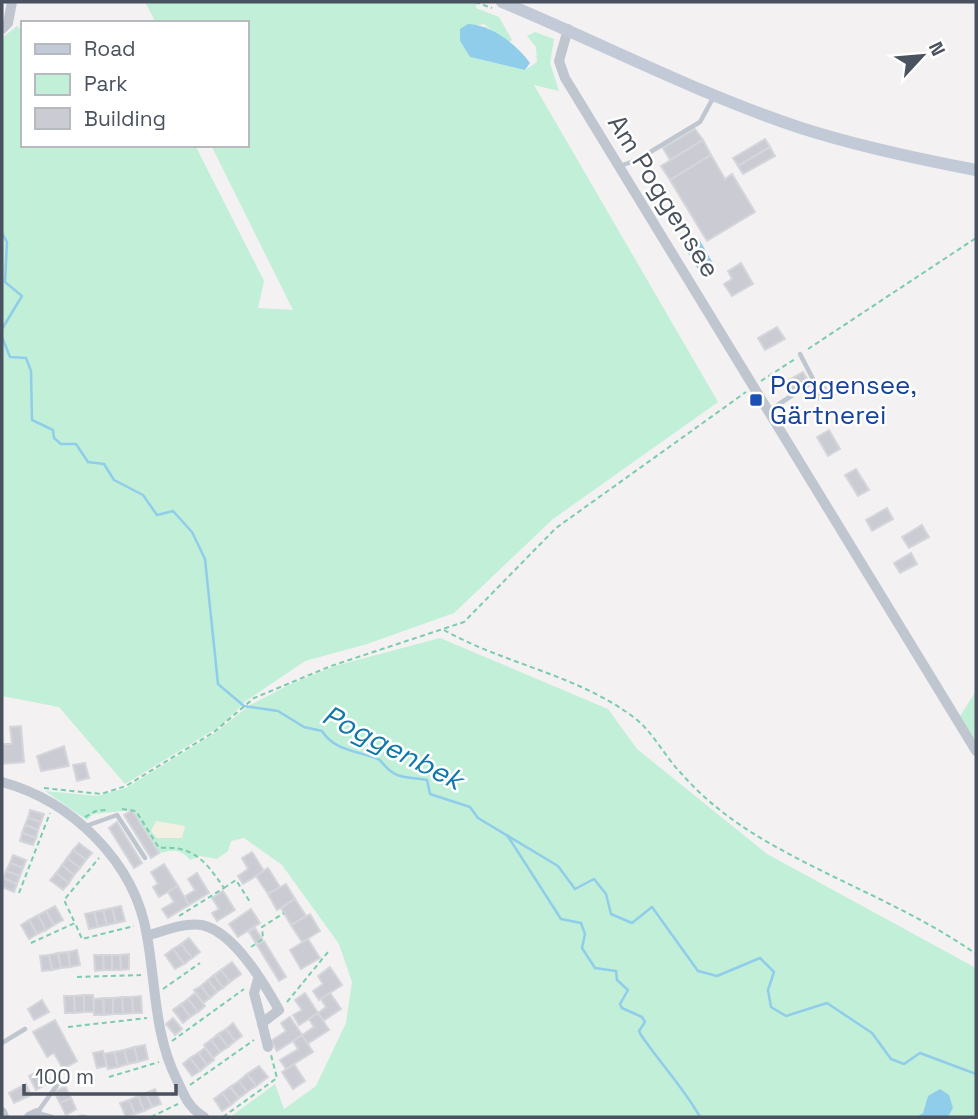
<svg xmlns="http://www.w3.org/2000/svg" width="978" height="1119" viewBox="0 0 978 1119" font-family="'Space Grotesk',sans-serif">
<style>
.green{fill:#c1efd8}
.sand{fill:#f3f0e3}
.water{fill:#90cdeb}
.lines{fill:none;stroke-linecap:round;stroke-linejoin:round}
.stream{stroke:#90cdeb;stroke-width:2.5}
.building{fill:#cbccd3;stroke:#d5d6dc;stroke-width:2}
.path{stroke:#7accad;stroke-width:2;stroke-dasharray:5 3.5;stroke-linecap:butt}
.lane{stroke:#bfc6cf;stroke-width:4.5}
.street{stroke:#bfc6cf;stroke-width:10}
.secondary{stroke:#c2cad7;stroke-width:12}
.transit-dot{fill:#1a4fb4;stroke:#fff;stroke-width:2.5}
.labels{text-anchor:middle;stroke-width:5;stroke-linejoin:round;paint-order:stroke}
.street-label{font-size:26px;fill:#49525e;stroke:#fff}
.transit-label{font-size:26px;fill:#164399;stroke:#fff;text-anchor:start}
.water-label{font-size:28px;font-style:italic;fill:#1078ab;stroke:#fff}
</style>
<rect width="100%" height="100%" fill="#f3f1f1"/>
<!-- green -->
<g class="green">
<polygon points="145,2 477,2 476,8 499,17 512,40 508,43 484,24 460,29 460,41 470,57 525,70 537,62 536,47 527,36 535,32 554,39 550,63 559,91 534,85 718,402 553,519 454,613 367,644 305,661 246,701 222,725 125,784 59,707 2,696 2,38 17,26 23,31 23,145 195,145 264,281 258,308 293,310 211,145 247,145 247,23 156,23"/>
<path d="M440 638 608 709 637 749 767 854 976 968V1117H948L953 1108 928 1097 923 1113 916 1117H230L275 1084 284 1109 316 1086 346 1023 352 982 339 944 282 865 244 838 231 841 228 851 217 859 200 856 190 860C180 848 173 850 159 853L132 810 93 814 87 820 45 791 97 796 126 788 215 733 250 705 291 684 335 666Z"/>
<polygon points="976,691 976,741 960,716"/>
</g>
<!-- sand -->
<polygon class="sand" points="156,821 185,826 182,838 157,838 151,831"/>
<!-- water -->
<g class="water">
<path d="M468 24C492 25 516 44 530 63L525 70 470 57 460 41V29Z"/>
<polygon points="699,239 714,265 701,274 685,248"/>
<polygon points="940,1089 949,1095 953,1108 948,1117 916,1117 923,1113 928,1096"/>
</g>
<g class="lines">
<!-- stream -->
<g class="stream">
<polyline points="2,233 7,242 5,282 22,296 2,329"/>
<path d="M2 337 10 357 26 358 31 371 32 420 53 430 54 438 61 444H76L88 462 104 464 114 480 143 495 157 515 173 511 192 532 205 559 218 684 244 706 278 711 304 727 322 731C334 751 360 751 380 760 396 781 405 776 427 780L430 794 470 807 478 818 558 866 575 889 594 879 606 894 611 914 632 923 652 907 698 971 717 976 760 958 774 972 768 990 771 1007 786 1016 827 1003 872 1033 891 1059 904 1064 920 1053 976 1074"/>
<path d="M507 835 561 919 581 923 585 934 582 948 595 968 616 971 617 980 628 990 620 1004 622 1008 642 1017 645 1022 639 1031 641 1035C660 1063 684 1088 700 1117"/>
</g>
</g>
<!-- building -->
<g class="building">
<polygon points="695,129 703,140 670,160 663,148"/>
<polygon points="765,139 770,147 738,166 733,158"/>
<polygon points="703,140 711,155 670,180 661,166"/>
<polygon points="770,147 775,156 743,174 738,166"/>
<polygon points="711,155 725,179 732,174 755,212 707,241 670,180"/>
<polygon points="741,263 753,284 732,296 724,284 732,279 728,271"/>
<polygon points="777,327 785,339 765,350 758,338"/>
<polygon points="803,372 809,382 791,392 785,382"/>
<polygon points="822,381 830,394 819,400 812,387"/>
<polygon points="829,430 840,449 828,456 817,437"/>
<polygon points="856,469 869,490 858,496 845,475"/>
<polygon points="887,508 893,519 872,531 866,520"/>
<polygon points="922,525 929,537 909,548 902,537"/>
<polygon points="911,553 917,564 900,573 894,563"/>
<polygon points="21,726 24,762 2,764 2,744 12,744 10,727"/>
<polygon points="64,746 69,766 41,771 37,756"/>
<polygon points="85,763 89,778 77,781 73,765"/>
<polygon points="30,810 44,814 41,822 28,818"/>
<polygon points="132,810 159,853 151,858 124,815"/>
<polygon points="28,818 41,822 38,830 25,825"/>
<polygon points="117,822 142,863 134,868 109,828"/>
<polygon points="25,825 38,830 36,838 22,833"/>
<polygon points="22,833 36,838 33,845 20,841"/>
<polygon points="79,843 92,853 86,860 73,850"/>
<polygon points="73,850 86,860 80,868 67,858"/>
<polygon points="252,852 264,871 243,884 238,876 248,869 242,858"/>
<polygon points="13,855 26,860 23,868 10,863"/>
<polygon points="67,858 80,868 74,875 62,865"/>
<polygon points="10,863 23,868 20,876 6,871"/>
<polygon points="164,864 178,886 159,897 153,887 158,884 151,872"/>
<polygon points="62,865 74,875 69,883 56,873"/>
<polygon points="268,868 280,887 268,894 256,876"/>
<polygon points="6,871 20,876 17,884 3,878"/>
<polygon points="56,873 69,883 63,890 50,880"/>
<polygon points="197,873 209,893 189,905 184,897 195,890 188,879"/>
<polygon points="3,878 17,884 14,892 2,887"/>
<polygon points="286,884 295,899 277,910 268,894"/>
<polygon points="178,886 189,905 168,918 162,909 174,902 168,892"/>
<polygon points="223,891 235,910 217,921 212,913 219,909 212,898"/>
<polygon points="295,899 306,916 291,925 281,908"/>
<polygon points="55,906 63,920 54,925 46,911"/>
<polygon points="121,906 125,921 116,923 112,908"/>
<polygon points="112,908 116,923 107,925 103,910"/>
<polygon points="251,909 260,923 238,937 229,924"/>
<polygon points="103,910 107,925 98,927 94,912"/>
<polygon points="46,911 54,925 46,930 38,915"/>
<polygon points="94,912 98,927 89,929 85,914"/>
<polygon points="310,914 320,931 302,942 291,925"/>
<polygon points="38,915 46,930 37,934 29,920"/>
<polygon points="29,920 37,934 29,939 21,925"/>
<polygon points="255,928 262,939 256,943 249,932"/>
<polygon points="189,938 200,952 192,958 181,944"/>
<polygon points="308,939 320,958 301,969 290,950"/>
<polygon points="264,941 286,977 279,981 257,945"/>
<polygon points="181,944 192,958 184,964 173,949"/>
<polygon points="173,949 184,964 175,969 165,955"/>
<polygon points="77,950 80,965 70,967 68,952"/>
<polygon points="68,952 70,967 61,968 58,953"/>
<polygon points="58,953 61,968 52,970 49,955"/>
<polygon points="129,954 129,969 121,970 120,955"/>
<polygon points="49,955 52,970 42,971 40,956"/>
<polygon points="94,955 103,955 104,970 95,971"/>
<polygon points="103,955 112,955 112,970 104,970"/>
<polygon points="112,955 120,955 121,970 112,970"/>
<polygon points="232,962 241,974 230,982 221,970"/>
<polygon points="330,967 342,985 319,1000 313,991 323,984 318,976"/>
<polygon points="221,970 230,982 223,988 214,975"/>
<polygon points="214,975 223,988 217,992 208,980"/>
<polygon points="208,980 217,992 210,998 201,986"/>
<polygon points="201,986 210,998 203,1003 194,990"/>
<polygon points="195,993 205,1006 198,1012 188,999"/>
<polygon points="305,993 318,1013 299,1025 293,1015 302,1010 295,1000"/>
<polygon points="330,993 341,1009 323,1021 318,1013 326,1007 321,999"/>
<polygon points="84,995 93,995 94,1012 84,1012"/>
<polygon points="84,995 84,1012 75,1013 74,996"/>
<polygon points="64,996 74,996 75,1013 65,1013"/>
<polygon points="141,996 142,1013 133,1013 132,997"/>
<polygon points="122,997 132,997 133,1013 123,1014"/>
<polygon points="122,997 123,1014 113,1014 113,998"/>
<polygon points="103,998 113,998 113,1014 104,1015"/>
<polygon points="103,998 104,1015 94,1015 94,999"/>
<polygon points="188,999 198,1012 190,1017 181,1004"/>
<polygon points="42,1000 49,1012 34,1020 28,1009"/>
<polygon points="181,1004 190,1017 183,1023 173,1010"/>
<polygon points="318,1013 329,1030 307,1044 302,1035 314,1027 309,1019"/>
<polygon points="290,1017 302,1035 277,1051 271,1041 286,1031 281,1023"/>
<polygon points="173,1018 182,1029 175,1035 166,1024"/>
<polygon points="55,1020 77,1061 63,1069 54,1053 47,1057 33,1032"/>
<polygon points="233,1023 242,1036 235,1041 226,1029"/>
<polygon points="226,1029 235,1041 228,1047 218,1034"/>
<polygon points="218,1034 228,1047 220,1052 211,1040"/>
<polygon points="302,1035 313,1052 286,1069 280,1060 298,1049 293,1041"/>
<polygon points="211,1040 220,1052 213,1058 204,1045"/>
<polygon points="145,1045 148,1059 138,1062 134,1047"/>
<polygon points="134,1047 138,1062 128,1064 124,1050"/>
<polygon points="205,1048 214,1060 207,1065 198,1053"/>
<polygon points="124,1050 128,1064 118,1067 114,1052"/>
<polygon points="103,1051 107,1066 97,1068 93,1053"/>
<polygon points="114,1052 118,1067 108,1069 104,1054"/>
<polygon points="198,1053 207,1065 200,1071 190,1058"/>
<polygon points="190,1058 200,1071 192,1076 183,1064"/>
<polygon points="294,1064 305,1081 293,1089 282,1072"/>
<polygon points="259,1066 268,1077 256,1086 247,1074"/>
<polygon points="44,1068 51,1082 36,1090 29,1076"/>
<polygon points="247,1074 256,1086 247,1092 239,1081"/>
<polygon points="239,1081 247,1092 239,1098 230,1087"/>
<polygon points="26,1084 31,1095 14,1103 9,1093"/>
<polygon points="65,1086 71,1098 60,1103 54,1092"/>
<polygon points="230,1087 239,1098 231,1105 222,1093"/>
<polygon points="155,1089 161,1104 152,1107 146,1093"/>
<polygon points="146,1093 152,1107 144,1111 138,1096"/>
<polygon points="222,1093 231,1105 222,1111 214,1099"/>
<polygon points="138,1096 144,1111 135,1114 129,1100"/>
<polygon points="71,1098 76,1109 66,1115 60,1103"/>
<polygon points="129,1100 135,1114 126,1117 120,1103"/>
</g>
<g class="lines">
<!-- path -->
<g class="path">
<polyline points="475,2 492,8"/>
<polyline points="808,349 976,238"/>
<polyline points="761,381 795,359"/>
<path d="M444 630C504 664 575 674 632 716 652 730 663 754 680 772 705 801 737 825 771 844 839 883 912 909 976 954"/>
<polyline points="44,788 101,794 126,786 214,732 254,698 331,666 464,622 556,528 746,392"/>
<path d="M122 809 136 811 159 848C194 845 206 862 224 888L179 916"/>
<polyline points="85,817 96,811 106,810"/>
<polyline points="224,888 236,880 250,902"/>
<polyline points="19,893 50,813"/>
<polyline points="74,921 64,900 99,858"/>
<polyline points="31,943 75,923 82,939 134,926"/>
<polyline points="251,947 263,939 262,927 284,913"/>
<polyline points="77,977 141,975"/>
<polyline points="163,989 200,963"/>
<polyline points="287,1002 328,952"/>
<polyline points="68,1027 147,1018"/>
<polyline points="172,1041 244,989"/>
<polyline points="109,1077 159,1062"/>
<polyline points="190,1085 254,1040"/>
<polyline points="151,1117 178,1104"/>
<polyline points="223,1117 277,1078 271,1055"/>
</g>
<!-- lane -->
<g class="lane">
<polyline points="620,166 637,160 700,122 713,98"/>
<polyline points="770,410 814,381 800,354"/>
<polyline points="86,826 117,815 145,858"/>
<polyline points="2,1043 25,1029"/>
<polyline points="52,1117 37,1113 60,1081"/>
<polyline points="80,1117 85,1117"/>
</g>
<!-- street -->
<g class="street">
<polyline points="2,29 8,23 12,2"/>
<polyline points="568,29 559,61 565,78 976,751"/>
<path d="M2 782C72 801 135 862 147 936 156 985 154 1034 177 1080 185 1097 188 1107 204 1117"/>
<path d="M147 936C163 931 185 922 202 925 234 932 264 983 279 1010L262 1023 254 993 258 979"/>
<polyline points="262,1023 268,1047"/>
<polyline points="2,1112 4,1117"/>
<polyline points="29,1117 37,1113"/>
</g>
<!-- secondary -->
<path class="secondary" d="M502 2C601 43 698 94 801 128 857 146 918 159 976 170"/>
</g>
<!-- markers -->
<rect class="transit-dot" x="749" y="393" width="14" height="14" rx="3.5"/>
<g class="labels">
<!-- street labels -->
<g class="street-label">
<text transform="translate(664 196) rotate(58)" y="9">Am Poggensee</text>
</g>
<!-- transit labels -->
<g class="transit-label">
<text x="770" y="394">Poggensee,<tspan x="770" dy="30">Gärtnerei</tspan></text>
</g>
<!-- water labels -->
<g class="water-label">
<text transform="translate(393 747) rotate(27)" y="10">Poggenbek</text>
</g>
</g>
<!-- border -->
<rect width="978" height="1119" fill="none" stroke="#49525e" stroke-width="7"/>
<!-- legend -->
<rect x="21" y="21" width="228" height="126" fill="#ffffff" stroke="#b6babf" stroke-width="2"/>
<rect x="35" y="44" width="35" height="10" fill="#c2cad7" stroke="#b6babf" stroke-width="2"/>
<text x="84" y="56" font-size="21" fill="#49525e">Road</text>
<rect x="35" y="74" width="35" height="21" fill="#c1efd8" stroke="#b6babf" stroke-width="2"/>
<text x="84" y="91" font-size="21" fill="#49525e">Park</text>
<rect x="35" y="108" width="35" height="21" fill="#cbccd3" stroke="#b6babf" stroke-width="2"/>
<text x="84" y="126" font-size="21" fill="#49525e">Building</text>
<!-- north arrow -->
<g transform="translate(922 56) rotate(64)" stroke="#ffffff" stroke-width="5" paint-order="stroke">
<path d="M0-5L12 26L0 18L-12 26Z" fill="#49525e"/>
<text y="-10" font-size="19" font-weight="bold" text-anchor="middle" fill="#49525e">N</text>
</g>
<!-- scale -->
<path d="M24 1084v10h152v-10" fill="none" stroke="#49525e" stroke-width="3.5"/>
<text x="35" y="1084" font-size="21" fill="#49525e" stroke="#ffffff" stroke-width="5" paint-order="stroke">100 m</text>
</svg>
